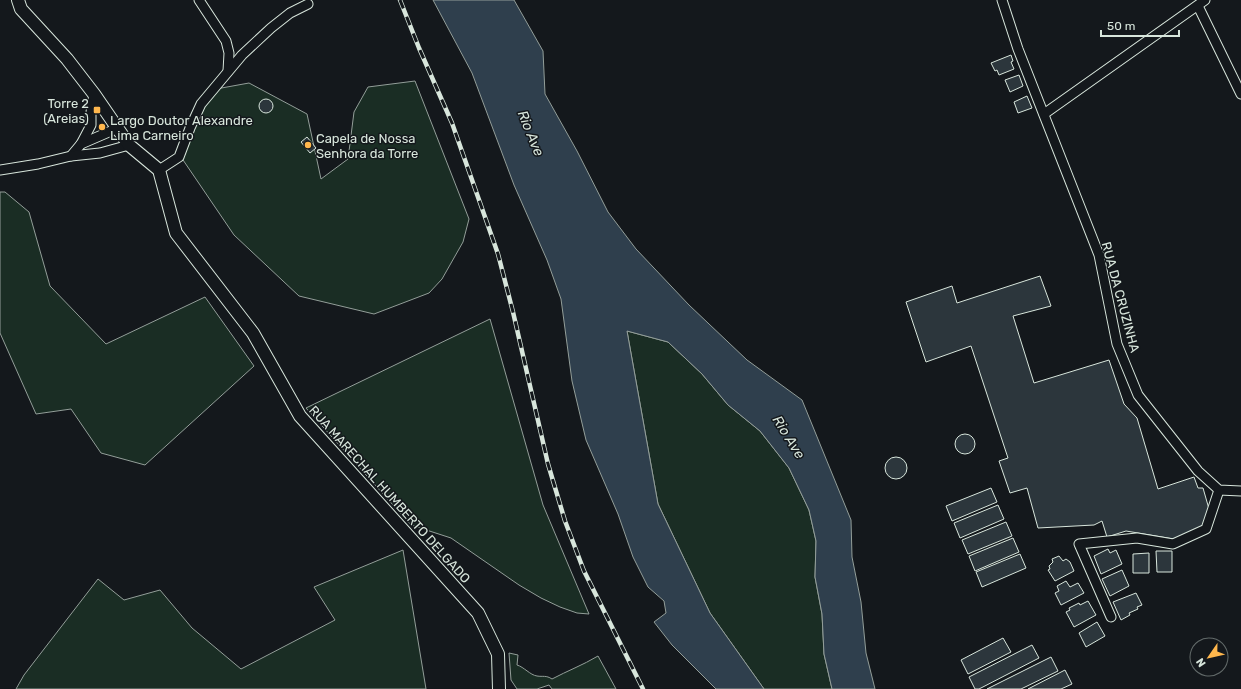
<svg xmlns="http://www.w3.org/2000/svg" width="1241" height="689" viewBox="0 0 1241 689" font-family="Rubik,sans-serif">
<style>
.green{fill:#1a2d24;stroke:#939e99}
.water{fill:#2f3f4d;stroke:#939e99}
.building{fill:#2c363c;stroke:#d8e6dc}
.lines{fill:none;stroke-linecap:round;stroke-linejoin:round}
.minor-casing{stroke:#d8e6dc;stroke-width:11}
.tertiary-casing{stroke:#d8e6dc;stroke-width:14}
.minor{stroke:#14181c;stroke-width:9}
.tertiary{stroke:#14181c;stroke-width:12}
.rail-casing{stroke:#d8e6dc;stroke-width:4.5}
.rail{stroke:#14181c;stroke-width:3;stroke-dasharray:9;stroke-linecap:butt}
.poi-dot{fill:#ffb74d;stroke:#14181c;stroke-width:1.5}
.labels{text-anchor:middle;stroke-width:3;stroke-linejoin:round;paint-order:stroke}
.poi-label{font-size:13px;fill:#d8e6dc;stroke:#14181c;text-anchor:start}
.street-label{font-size:13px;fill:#d8e6dc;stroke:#14181c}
.water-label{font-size:14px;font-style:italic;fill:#d8e6dc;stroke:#14181c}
</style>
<rect width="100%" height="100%" fill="#14181c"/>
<!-- green -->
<g class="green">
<polygon points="415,81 469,219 463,242 442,279 429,293 374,314 299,296 234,235 181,157 203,104 216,89 249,83 307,114 321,179 348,159 354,112 368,87"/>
<polygon points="0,192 5,192 29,212 50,286 106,344 205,297 254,366 145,465 101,453 71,409 36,414 0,333"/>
<polygon points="490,319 543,505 589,614 577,613 560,607 541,598 519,585 451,538 411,525 306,408"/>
<polygon points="627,331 668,342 702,374 728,405 760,431 789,468 809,510 816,541 815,577 822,614 824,654 832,689 764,689 710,613 658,504"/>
<polygon points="403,550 426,689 16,689 24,675 98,579 124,600 160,590 192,628 241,669 335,620 314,587"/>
<path d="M509 653 518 655 517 665C524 667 530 675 537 676 543 677 546 675 552 679 567 671 583 665 598 656L616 689H552L549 685 537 689H517L511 680Z"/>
</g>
<!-- water -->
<polygon class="water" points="433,0 514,0 543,51 545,94 577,151 608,212 636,249 689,305 747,360 802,400 851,520 852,557 861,602 866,653 875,689 832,689 824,654 822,614 815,577 816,541 809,510 789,468 760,431 728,405 702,374 668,342 627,331 658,504 710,613 764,689 716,689 672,645 654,622 666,613 664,601 648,587 633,557 618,514 586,440 572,381 561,299 547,260 514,185 472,73"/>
<!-- building -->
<g class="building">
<polygon points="1011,55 1013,61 1011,62 1014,69 999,75 997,70 995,71 991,63"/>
<polygon points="1019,75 1023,86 1010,92 1005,80"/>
<polygon points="1027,96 1032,108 1018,113 1014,102"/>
<circle cx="266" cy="106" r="7"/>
<polygon points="307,137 316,148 310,153 301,142"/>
<polygon points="1040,276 1051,306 1013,316 1034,383 1109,360 1124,404 1137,418 1158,489 1194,477 1198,488 1203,488 1209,509 1202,526 1174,539 1126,531 1107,537 1102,521 1094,525 1038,528 1027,488 1010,493 999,461 1008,458 971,346 926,362 906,302 952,286 957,303"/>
<circle cx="965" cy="444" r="10"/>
<circle cx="896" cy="468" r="11"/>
<polygon points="991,488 997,502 952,521 946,506"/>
<polygon points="998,505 1004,519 960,538 954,523"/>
<polygon points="1006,522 1012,536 968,554 962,540"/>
<polygon points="1013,538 1019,552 975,571 969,556"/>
<polygon points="1108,549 1110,553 1116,550 1122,564 1101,574 1094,556"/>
<polygon points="1156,551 1172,551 1172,572 1157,572"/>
<polygon points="1149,553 1149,573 1133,573 1133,554"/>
<polygon points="1020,554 1026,568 982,587 976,572"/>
<polygon points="1059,556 1063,561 1066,559 1070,562 1074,571 1055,581 1048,570 1050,569 1049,566 1053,562 1052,559"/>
<polygon points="1122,570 1129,586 1110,596 1102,579"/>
<polygon points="1066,581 1070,587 1078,583 1084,593 1061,605 1055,593 1059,591 1057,586"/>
<polygon points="1136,593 1142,605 1137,607 1138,609 1129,613 1130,615 1121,620 1113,602"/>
<polygon points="1088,601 1096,615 1074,627 1066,612 1070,610 1069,608 1079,603 1080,605"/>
<polygon points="1097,622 1105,636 1086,647 1079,633"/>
<polygon points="1003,638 1011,652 968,674 961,660"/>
<polygon points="1032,645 1039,658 979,689 975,689 969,677"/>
<polygon points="1051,657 1058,671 1021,689 987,689"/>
<polygon points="1065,670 1072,684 1061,689 1028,689"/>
</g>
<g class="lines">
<!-- minor casing -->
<g class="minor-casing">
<g id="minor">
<polyline points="199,0 226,41 229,53 228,71"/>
<polyline points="1002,0 1018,49 1099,255 1117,344 1138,395 1198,471 1219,490 1241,491"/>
<polyline points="1198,6 1241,94"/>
<polyline points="1044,114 1205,0"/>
<polyline points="81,144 118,128"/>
<polyline points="71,156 81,144 91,125 91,112 94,94"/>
<polyline points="0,170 38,164 71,156 100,153 129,145"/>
<polyline points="159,170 179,157 190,128 201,104 242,55 271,28 290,13 308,4"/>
<polyline points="1111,617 1079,544 1137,538 1173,544 1206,529 1219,490"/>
</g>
</g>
<!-- tertiary casing -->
<g class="tertiary-casing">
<polyline id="tertiary" points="18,0 21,9 67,59 94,94 129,145 159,170 176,233 253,333 300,416 478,613 498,654 499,689"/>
</g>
<!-- minor -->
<use href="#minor" class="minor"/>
<!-- tertiary -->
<use href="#tertiary" class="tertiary"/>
<!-- rail casing -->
<g class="rail-casing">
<polyline id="rail" points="400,0 419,48 452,123 498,254 513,312 548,464 565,521 584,571 643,689"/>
</g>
<!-- rail -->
<use href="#rail" class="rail"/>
</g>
<!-- markers -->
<g class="poi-dot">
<rect x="93" y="106" width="8" height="8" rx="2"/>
<circle cx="102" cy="127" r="4"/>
<circle cx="308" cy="145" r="4"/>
</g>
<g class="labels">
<!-- poi labels -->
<g class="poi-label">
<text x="89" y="108" text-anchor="end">Torre 2<tspan x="89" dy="15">(Areias)</tspan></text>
<text x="110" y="125">Largo Doutor Alexandre<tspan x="110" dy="15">Lima Carneiro</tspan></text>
<text x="316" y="143">Capela de Nossa<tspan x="316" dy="15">Senhora da Torre</tspan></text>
</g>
<!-- street labels -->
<g class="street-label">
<text transform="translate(1121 297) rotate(75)" y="5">RUA DA CRUZINHA</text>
<text transform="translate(390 494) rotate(48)" y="5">RUA MARECHAL HUMBERTO DELGADO</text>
</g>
<!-- water labels -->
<g class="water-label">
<text transform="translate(531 133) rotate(68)" y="5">Rio Ave</text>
<text transform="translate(789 437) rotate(58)" y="5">Rio Ave</text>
</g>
</g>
<!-- north arrow -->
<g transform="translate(1209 657) rotate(236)"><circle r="19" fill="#14181c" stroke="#626a69"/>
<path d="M0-3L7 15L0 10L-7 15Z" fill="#ffb74d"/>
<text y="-6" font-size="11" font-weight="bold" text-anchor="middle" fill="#d8e6dc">N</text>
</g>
<!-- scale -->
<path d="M1101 30v6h78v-6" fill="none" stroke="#d8e6dc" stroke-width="2"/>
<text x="1107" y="30" font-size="12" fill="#d8e6dc" stroke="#14181c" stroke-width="3" paint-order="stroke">50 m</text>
</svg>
